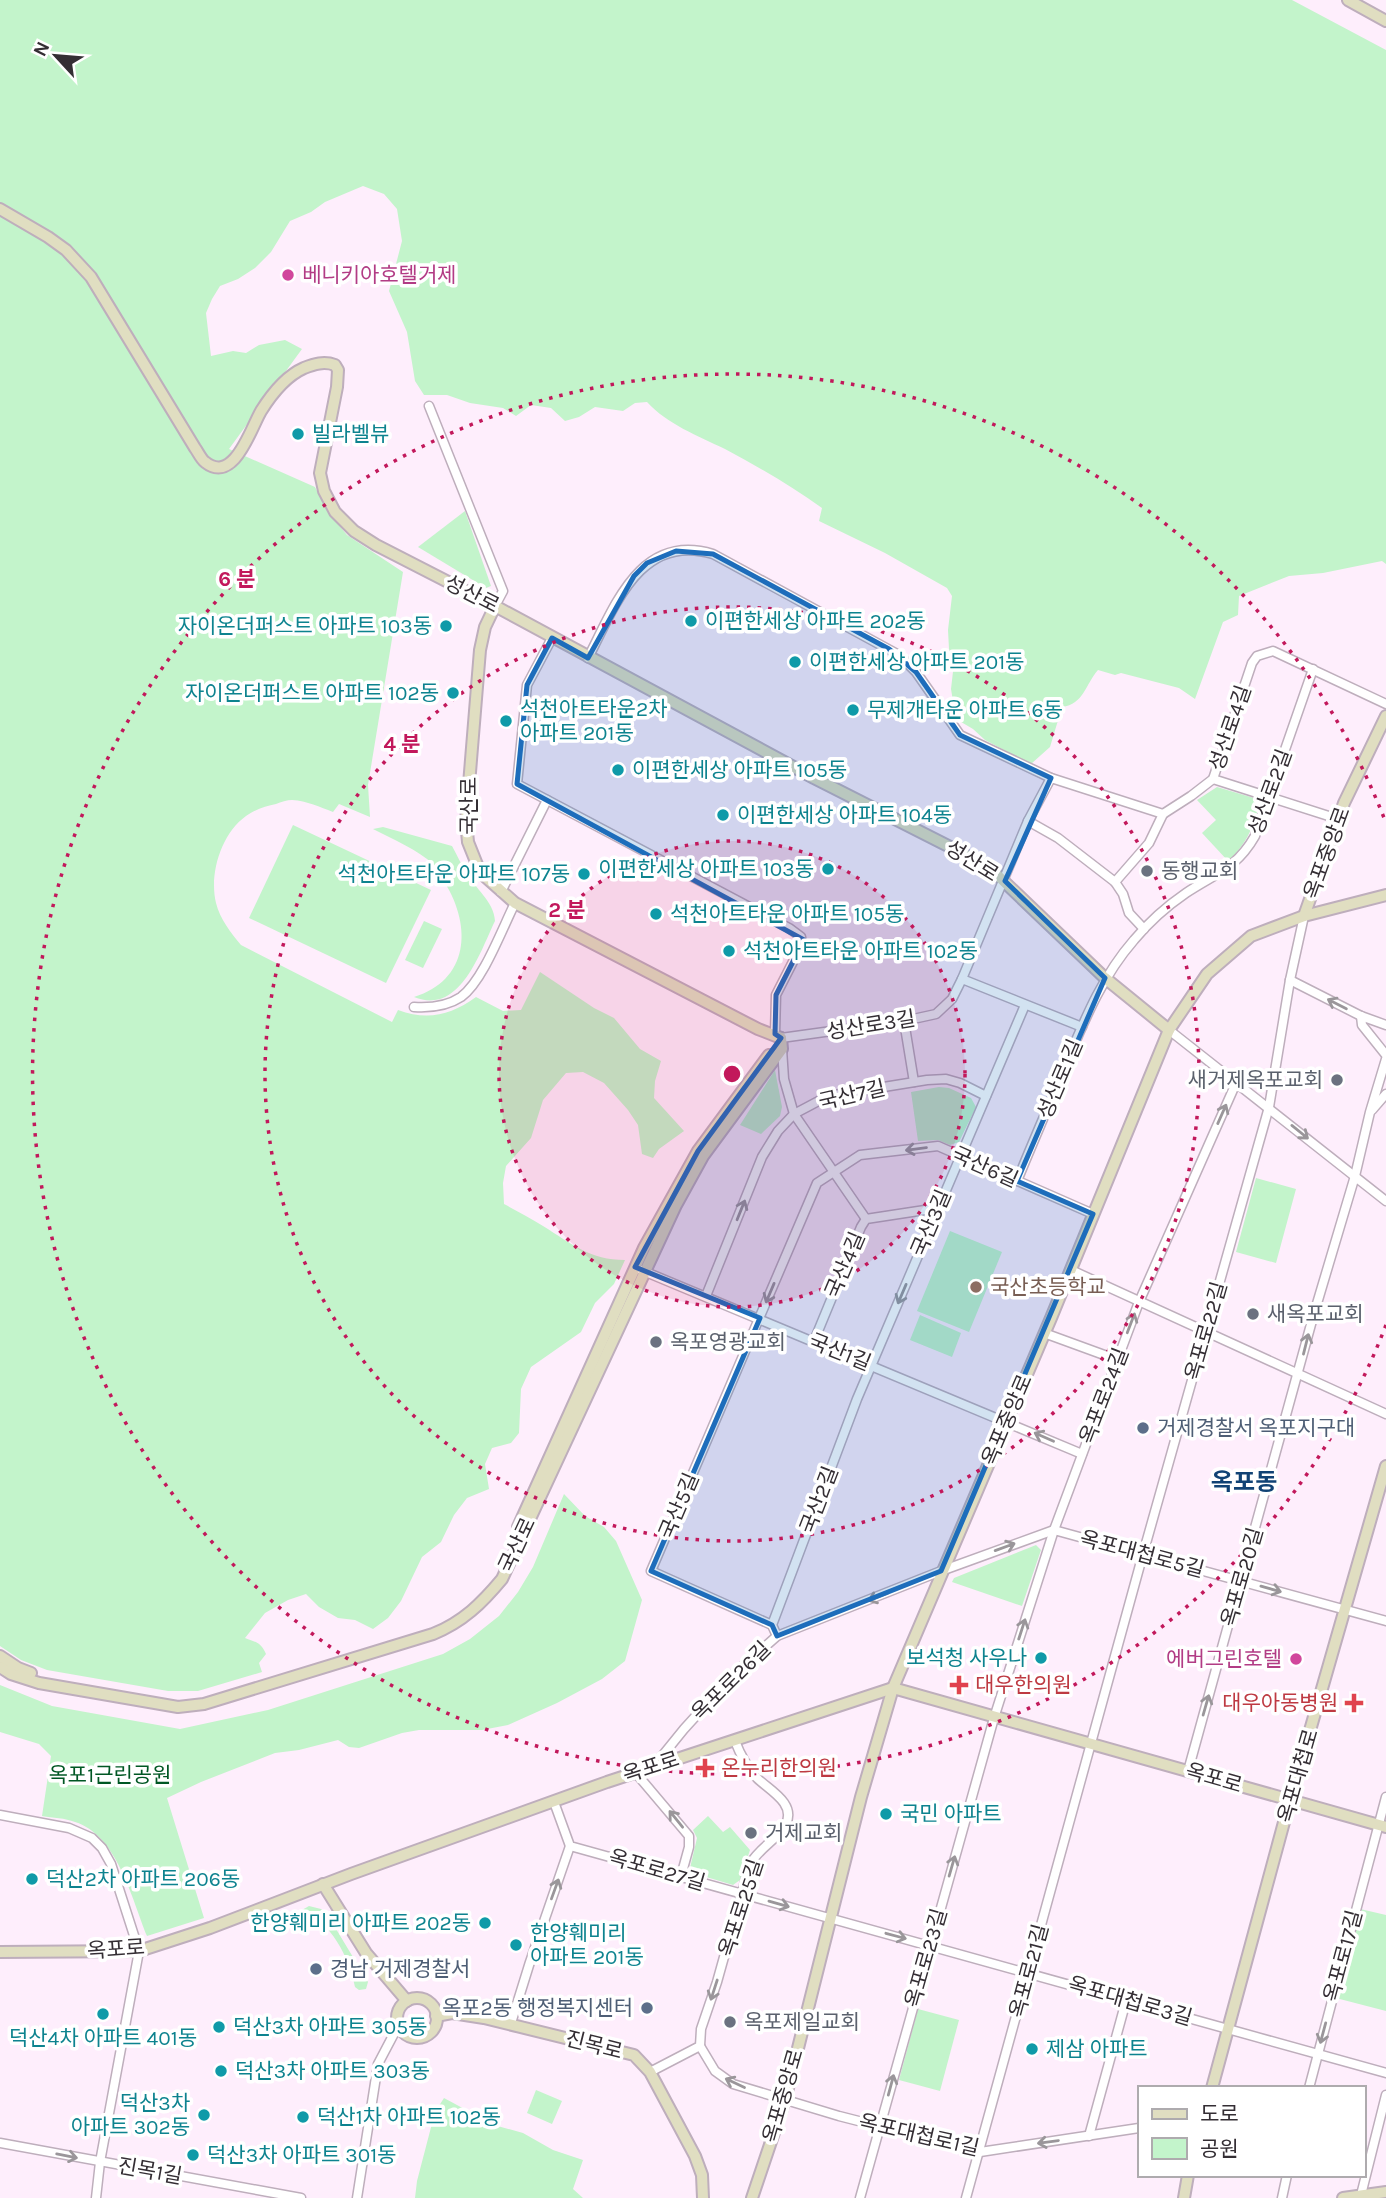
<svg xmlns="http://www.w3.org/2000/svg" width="1386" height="2198" viewBox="0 0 1386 2198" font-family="Karla,'Noto Sans KR',sans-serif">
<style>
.green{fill:#c3f4cb}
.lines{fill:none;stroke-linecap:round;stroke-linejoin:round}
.street-casing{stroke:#beaebc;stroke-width:11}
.secondary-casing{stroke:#beaebc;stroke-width:14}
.street{stroke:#fff;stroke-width:8}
.secondary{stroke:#e0dec1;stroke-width:10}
.oneway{stroke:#9a969a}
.marked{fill:#1d6dbb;fill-opacity:0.2;stroke:#1d6dbb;stroke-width:5;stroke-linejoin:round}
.ring{fill:none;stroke:#c2185b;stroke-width:3.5;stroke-dasharray:3.5 7}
.hotel-dot{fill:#d1479c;stroke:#fff;stroke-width:2.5}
.culture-dot{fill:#0f9aa8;stroke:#fff;stroke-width:2.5}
.worship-dot{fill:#6b7280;stroke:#fff;stroke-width:2.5}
.education-dot{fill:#8d6e63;stroke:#fff;stroke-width:2.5}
.service-dot{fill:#5c6f8a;stroke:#fff;stroke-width:2.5}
.health-dot{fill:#e0444e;stroke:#fff;stroke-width:2.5}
.labels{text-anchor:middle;stroke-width:7;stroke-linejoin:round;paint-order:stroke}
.hotel-label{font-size:21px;fill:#b23c85;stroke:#fff;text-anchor:start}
.culture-label{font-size:21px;fill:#0d838f;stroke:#fff;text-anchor:start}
.street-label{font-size:21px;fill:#342e34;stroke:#fff}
.worship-label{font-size:21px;fill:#5b616d;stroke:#fff;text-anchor:start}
.education-label{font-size:21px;fill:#785e54;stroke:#fff;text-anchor:start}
.service-label{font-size:21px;fill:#4e5e75;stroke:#fff;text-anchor:start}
.health-label{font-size:21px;fill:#be3a42;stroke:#fff;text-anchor:start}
.park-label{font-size:21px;fill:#005724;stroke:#fff}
.quarter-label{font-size:24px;font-weight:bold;fill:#114375;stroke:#fff}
.centre{fill:#c2185b;stroke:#fff;stroke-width:3.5}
.ring-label{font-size:21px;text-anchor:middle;font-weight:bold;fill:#c2185b;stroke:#fff;stroke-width:7;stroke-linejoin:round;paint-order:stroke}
</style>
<rect width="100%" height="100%" fill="#feeefc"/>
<!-- green -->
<g class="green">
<path d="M0 0H1292L1386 50V564L1382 561 1323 573 1289 576 1239 596 1238 615 1223 622 1195 699 1179 688 1121 673 1115 675 1098 670C1085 685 1084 704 1062 707L1050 747 1031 764 985 740 973 729 956 719 951 689 954 663 949 649 948 630 952 596 947 588 885 553 819 521 822 508C791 486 759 467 725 449 698 436 667 424 647 402L635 403 623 411 595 407 579 417 565 421 551 408 531 405 516 416 503 408 470 403 447 395H424L415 381 407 332 389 291 402 241 397 209 384 194 363 186 325 202 311 212 290 221 271 252 255 268 238 279 220 286 212 299 206 313 211 356 233 351 246 353 259 345 285 340 302 349 229 449 315 487 328 512 347 535 403 572 368 785 370 817 339 804 333 812C320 807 307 801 292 800 287 800 281 802 276 804 266 806 254 810 246 816 221 834 209 874 216 903 220 919 231 933 241 945L392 1022 398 1010C428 1021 451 1015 476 997L503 1011 521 1010 540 972 594 1008 614 1018 640 1049 661 1061 655 1081 654 1098 684 1131 659 1149 653 1158 642 1154 638 1125 628 1110 604 1083 583 1072 566 1073 543 1100 531 1138 506 1166 503 1183 504 1204C517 1211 530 1218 543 1226 572 1244 590 1260 625 1260L614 1284 595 1303 581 1332 531 1367 521 1389 519 1433 511 1443 492 1448 485 1464 489 1489 467 1498 454 1515 441 1542 422 1557 401 1601 388 1618 373 1629 355 1620 338 1618 319 1607 306 1594 288 1600 265 1613 245 1638C255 1642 261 1642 266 1654L259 1663 262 1672 198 1691H168L47 1670 21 1660 0 1646Z"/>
<polygon points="465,511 491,586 486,588 418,547"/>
<path d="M1217 787 1254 798 1259 805C1253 828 1246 845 1228 861L1202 833 1216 820 1197 800Z"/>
<polygon points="293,825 431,890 386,983 249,918"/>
<path d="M383 827 452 846C457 855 461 864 466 872 475 889 494 901 495 921 480 952 460 1016 414 997 469 980 472 927 445 883 441 877 439 870 434 865 417 849 394 840 373 829Z"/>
<polygon points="424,921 442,929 423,968 405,960"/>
<polygon points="775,1070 782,1107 780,1116 761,1134 740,1125"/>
<polygon points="939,1087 949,1088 971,1098 976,1107 959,1142 950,1145 938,1140 918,1141 911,1092"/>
<polygon points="1256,1178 1296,1189 1276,1263 1236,1252"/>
<polygon points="950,1231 1002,1252 969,1332 917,1311"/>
<polygon points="920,1315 961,1333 952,1357 910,1340"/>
<path d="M564 1494 585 1516 604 1527 616 1541 642 1600 625 1661 602 1679 557 1703 508 1725 482 1730H419L402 1733 359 1748 349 1747 338 1740 299 1750 275 1753 201 1782 167 1798 204 1918 147 1936C132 1899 117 1835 75 1822 65 1818 53 1818 42 1816L51 1756 39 1744 0 1732V1685L52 1706 180 1729 268 1710 443 1654 470 1639 499 1616 518 1592 533 1567Z"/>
<polygon points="1036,1545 1041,1550 1022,1606 952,1582 954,1578"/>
<polygon points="708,1816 723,1832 730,1827 750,1850 740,1880 733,1885 693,1873 690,1868 697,1838 693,1830"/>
<path d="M309 1906 321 1909 327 1914 368 1982 366 1989 359 1990 355 1987C349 1957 331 1922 302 1910Z"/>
<polygon points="1356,1908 1386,1915 1386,2011 1332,1997"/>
<polygon points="918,2009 959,2020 940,2091 899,2080"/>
<polygon points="536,2090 562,2101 552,2124 527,2113"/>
<polygon points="444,2098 494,2125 523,2133 553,2150 583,2160 573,2189 583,2198 415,2198 417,2181 435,2112"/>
</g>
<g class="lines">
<!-- street casing -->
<g class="street-casing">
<g id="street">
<polyline points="429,406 503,591 495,606"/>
<polyline points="552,638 527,685 517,784 789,928 801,937 802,944 776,995 775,1034"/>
<path d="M588 658C615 606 640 532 713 554L899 655 916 672 960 735 1051 778"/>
<polyline points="1213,779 1338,819"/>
<polyline points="1028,821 1058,838 1115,882 1123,894 1129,913 1144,929"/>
<polyline points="1115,882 1149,843 1163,814"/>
<polyline points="501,892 547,800"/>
<polyline points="962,979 1082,1027"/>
<polyline points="1290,980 1361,1016 1386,1025"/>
<path d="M414 1007C430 1008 446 1007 461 997 483 981 502 929 515 903"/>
<polyline points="1361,1016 1362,1025 1386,1055"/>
<polyline points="904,1021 914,1082"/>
<polyline points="1169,1030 1386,1201"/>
<polyline points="781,1038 904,1021 936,1014 952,999 962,979 1028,821 1051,778 1163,814 1191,796 1213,779 1252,663 1257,656 1273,651 1386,704"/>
<polyline points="782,1049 784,1079 794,1114 866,1219"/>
<polyline points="1372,1110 1386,1094"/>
<path d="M1017 1181C1032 1144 1048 1108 1063 1071 1083 1024 1100 979 1134 940 1149 922 1167 906 1186 893 1216 873 1236 869 1255 836L1313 669"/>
<polyline points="641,1270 1082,1454"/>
<polyline points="1071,1270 1386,1414"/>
<polyline points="706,1296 762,1157 778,1131 794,1114 828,1096 927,1080 946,1079 960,1083 986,1096"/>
<polyline points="1044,1333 1118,1360"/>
<polyline points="814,1341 861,1227 866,1219 938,1208"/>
<polyline points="772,1625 651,1571 817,1183 860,1155 938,1146 1093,1214"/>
<polyline points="777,1636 772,1625 857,1399 1025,1005"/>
<polyline points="654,1766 684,1729 735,1673 777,1636 941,1571 1054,1530 1386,1621"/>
<polyline points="1188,1771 1313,1317 1355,1176 1370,1112 1386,1059"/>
<polyline points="635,1772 689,1836 689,1847 681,1876"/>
<polyline points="554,1802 570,1846 1386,2073"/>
<polyline points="0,1815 69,1828 92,1838 102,1848 111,1864 139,1951 100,2162 96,2198"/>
<polyline points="511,2023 530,1962 570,1846"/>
<polyline points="700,2046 715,2071 733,2084 839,2116 980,2152 1139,2128"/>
<path d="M650 2072 700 2046 701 2029 717 1982 750 1864C760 1847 777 1840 786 1824 796 1803 769 1790 757 1778 747 1767 740 1754 735 1741"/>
<polyline points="1309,2088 1386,1797"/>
<polyline points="1089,2136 1126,2001"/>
<polyline points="0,2143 301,2198"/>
<polyline points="1361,2195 1386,2095"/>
<polyline points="357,2198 378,2064 398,2026"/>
<polyline points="860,2198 994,1718 1054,1530 1139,1302 1236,1083"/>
<polyline points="966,2198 1143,1554 1269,1107 1290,980 1304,916"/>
<polyline points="1282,2198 1287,2175"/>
</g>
</g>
<!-- secondary casing -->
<g class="secondary-casing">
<g id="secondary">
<polyline points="1348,0 1386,21"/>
<path d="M0 209 48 237 66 250 91 277 195 448C198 452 201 459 205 462 234 485 251 428 261 411 271 395 286 376 304 368 314 364 324 361 335 365L338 370 337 387 320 473 324 491 335 512 354 531 376 545 495 606 814 778 964 854 994 872 1105 978 1169 1030"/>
<polyline points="495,606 485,627 480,650 466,821 468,842 480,872 515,903 758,1029 781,1038"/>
<polyline points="1304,916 1344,803 1386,716"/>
<polyline points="518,1527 644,1248 698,1151 769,1055"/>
<polyline points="0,1656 18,1668 31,1673"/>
<path d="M0 1667 11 1674 39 1683 178 1707 204 1704 433 1634C463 1622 482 1603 502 1579L676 1205 703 1156 782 1049 781 1038"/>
<polyline points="323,1884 366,1953 407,2001"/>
<polyline points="0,1952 139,1951 210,1928 351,1874 607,1782 893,1688 1386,1827"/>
<circle cx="417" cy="2018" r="20"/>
<polyline points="436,2016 452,2013 484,2018 634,2055 650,2072 695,2156 702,2175 703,2198"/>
<polyline points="1212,2088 1290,1800 1386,1466"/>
<polyline points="752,2198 785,2100 861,1797 893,1688 1051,1318 1169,1030 1207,974 1251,936 1304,916 1386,895"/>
<polyline points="1184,2198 1188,2175"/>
<polyline points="1343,2198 1386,2192"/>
</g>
</g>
<!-- street -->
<use href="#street" class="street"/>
<!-- secondary -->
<use href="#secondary" class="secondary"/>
</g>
<!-- one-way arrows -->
<defs><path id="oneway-shaft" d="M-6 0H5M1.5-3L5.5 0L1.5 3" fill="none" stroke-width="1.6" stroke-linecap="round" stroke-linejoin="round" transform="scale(1.75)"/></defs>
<g class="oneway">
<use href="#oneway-shaft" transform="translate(1337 1004) rotate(-153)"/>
<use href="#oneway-shaft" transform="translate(1222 1114) rotate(-66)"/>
<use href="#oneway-shaft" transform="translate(1300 1132) rotate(39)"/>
<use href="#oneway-shaft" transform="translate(916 1149) rotate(173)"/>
<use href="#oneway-shaft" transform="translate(741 1210) rotate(-68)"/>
<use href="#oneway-shaft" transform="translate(770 1293) rotate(113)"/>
<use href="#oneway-shaft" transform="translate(902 1294) rotate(113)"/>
<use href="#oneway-shaft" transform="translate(1131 1323) rotate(-69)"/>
<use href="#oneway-shaft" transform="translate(1306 1344) rotate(-76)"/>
<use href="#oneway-shaft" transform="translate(1044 1437) rotate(-156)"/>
<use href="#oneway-shaft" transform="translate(1005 1547) rotate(-20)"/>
<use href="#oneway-shaft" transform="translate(1271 1589) rotate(16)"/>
<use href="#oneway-shaft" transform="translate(878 1597) rotate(159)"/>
<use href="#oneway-shaft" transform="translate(1022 1629) rotate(-72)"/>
<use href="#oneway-shaft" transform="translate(1206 1705) rotate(-74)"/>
<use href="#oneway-shaft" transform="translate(676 1819) rotate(-129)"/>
<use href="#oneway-shaft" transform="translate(952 1866) rotate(-74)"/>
<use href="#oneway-shaft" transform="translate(555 1889) rotate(-70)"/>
<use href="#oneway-shaft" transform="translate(779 1904) rotate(16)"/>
<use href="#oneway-shaft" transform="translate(896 1936) rotate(15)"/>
<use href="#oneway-shaft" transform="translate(714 1990) rotate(108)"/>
<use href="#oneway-shaft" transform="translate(1323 2033) rotate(105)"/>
<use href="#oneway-shaft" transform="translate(735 2083) rotate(-155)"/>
<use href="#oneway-shaft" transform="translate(891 2085) rotate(-75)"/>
<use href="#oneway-shaft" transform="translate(1048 2142) rotate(172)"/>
<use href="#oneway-shaft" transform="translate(67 2156) rotate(11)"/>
</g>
<!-- marked area -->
<path class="marked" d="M676 551 713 554 889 649 916 672 960 735 1051 778 1005 881 1105 978 1017 1181 1093 1214 941 1571 777 1636 772 1625 651 1571 760 1318 635 1267 698 1151 781 1038 775 1034 776 995 804 940 517 784 527 685 552 638 588 658 634 576 647 563Z"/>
<!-- distance rings -->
<circle cx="732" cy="1074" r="233" fill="#c2185b" fill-opacity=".12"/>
<g class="ring">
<circle cx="732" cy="1074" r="233"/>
<circle cx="732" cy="1074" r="467"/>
<path d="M1386 1325A700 700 0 1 1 1386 823"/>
</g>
<!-- markers -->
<g class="hotel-dot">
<circle cx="288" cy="275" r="7"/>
<circle cx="1296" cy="1659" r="7"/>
</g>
<g class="culture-dot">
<circle cx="298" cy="434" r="7"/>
<circle cx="691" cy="621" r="7"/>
<circle cx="446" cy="626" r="7"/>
<circle cx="795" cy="662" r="7"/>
<circle cx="453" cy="693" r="7"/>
<circle cx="853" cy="710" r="7"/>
<circle cx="506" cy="721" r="7"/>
<circle cx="618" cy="770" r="7"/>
<circle cx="723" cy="815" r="7"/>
<circle cx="828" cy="869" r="7"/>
<circle cx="584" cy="874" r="7"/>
<circle cx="656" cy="914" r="7"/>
<circle cx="729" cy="951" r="7"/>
<circle cx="1041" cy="1658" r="7"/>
<circle cx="886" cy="1814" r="7"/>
<circle cx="32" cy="1879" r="7"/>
<circle cx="485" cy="1923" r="7"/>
<circle cx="516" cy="1945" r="7"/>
<circle cx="103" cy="2014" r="7"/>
<circle cx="219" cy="2027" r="7"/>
<circle cx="1032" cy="2049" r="7"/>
<circle cx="221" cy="2071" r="7"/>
<circle cx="204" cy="2115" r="7"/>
<circle cx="303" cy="2117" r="7"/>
<circle cx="193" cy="2155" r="7"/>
</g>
<g class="worship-dot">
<circle cx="1147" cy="871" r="7"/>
<circle cx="1337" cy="1080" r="7"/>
<circle cx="1253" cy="1314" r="7"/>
<circle cx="656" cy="1342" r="7"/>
<circle cx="751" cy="1833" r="7"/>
<circle cx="730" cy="2022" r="7"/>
</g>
<circle class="education-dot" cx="976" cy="1287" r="7"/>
<g class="service-dot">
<circle cx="1143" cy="1428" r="7"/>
<circle cx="316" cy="1969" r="7"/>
<circle cx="647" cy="2008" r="7"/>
</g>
<g class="health-dot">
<path d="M955.5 1674.5h7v7h7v7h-7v7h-7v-7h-7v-7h7z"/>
<path d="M1350.5 1692.5h7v7h7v7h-7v7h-7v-7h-7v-7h7z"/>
<path d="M701.5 1757.5h7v7h7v7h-7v7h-7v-7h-7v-7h7z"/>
</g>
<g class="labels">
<!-- hotel labels -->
<g class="hotel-label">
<text x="302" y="282">베니키아호텔거제</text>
<text x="1282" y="1666" text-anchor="end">에버그린호텔</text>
</g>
<!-- culture labels -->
<g class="culture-label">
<text x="312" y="441">빌라벨뷰</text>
<text x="705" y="628">이편한세상 아파트 202동</text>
<text x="432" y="633" text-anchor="end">자이온더퍼스트 아파트 103동</text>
<text x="809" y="669">이편한세상 아파트 201동</text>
<text x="439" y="700" text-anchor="end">자이온더퍼스트 아파트 102동</text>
<text x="520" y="716">석천아트타운2차<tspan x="520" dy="24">아파트 201동</tspan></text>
<text x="867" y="717">무제개타운 아파트 6동</text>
<text x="632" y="777">이편한세상 아파트 105동</text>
<text x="737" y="822">이편한세상 아파트 104동</text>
<text x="814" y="876" text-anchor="end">이편한세상 아파트 103동</text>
<text x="570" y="881" text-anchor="end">석천아트타운 아파트 107동</text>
<text x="670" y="921">석천아트타운 아파트 105동</text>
<text x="743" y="958">석천아트타운 아파트 102동</text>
<text x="1027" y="1665" text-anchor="end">보석청 사우나</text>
<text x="900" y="1821">국민 아파트</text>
<text x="46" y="1886">덕산2차 아파트 206동</text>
<text x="471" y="1930" text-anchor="end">한양훼미리 아파트 202동</text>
<text x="530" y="1940">한양훼미리<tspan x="530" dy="24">아파트 201동</tspan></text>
<text x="233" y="2034">덕산3차 아파트 305동</text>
<text x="103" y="2045" text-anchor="middle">덕산4차 아파트 401동</text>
<text x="1046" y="2056">제삼 아파트</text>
<text x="235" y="2078">덕산3차 아파트 303동</text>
<text x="190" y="2110" text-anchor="end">덕산3차<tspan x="190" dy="24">아파트 302동</tspan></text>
<text x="317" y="2124">덕산1차 아파트 102동</text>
<text x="207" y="2162">덕산3차 아파트 301동</text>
</g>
<!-- street labels -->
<g class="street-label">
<text transform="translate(472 594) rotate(27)" y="7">성산로</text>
<text transform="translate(1230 728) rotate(-71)" y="7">성산로4길</text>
<text transform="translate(1270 792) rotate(-70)" y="7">성산로2길</text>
<text transform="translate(469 806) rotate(-90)" y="7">국산로</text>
<text transform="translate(1327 853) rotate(-70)" y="7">옥포중앙로</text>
<text transform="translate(972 861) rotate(32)" y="7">성산로</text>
<text transform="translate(871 1025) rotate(-9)" y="7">성산로3길</text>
<text transform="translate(1060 1079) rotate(-67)" y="7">성산로1길</text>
<text transform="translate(852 1095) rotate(-13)" y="7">국산7길</text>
<text transform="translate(985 1167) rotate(24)" y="7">국산6길</text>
<text transform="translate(931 1223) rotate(-67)" y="7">국산3길</text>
<text transform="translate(845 1265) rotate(-67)" y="7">국산4길</text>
<text transform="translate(1206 1331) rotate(-74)" y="7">옥포로22길</text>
<text transform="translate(840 1352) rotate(22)" y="7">국산1길</text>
<text transform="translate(1104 1396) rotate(-69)" y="7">옥포로24길</text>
<text transform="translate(1007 1420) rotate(-67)" y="7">옥포중앙로</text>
<text transform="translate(819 1500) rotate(-69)" y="7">국산2길</text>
<text transform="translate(679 1506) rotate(-67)" y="7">국산5길</text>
<text transform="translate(517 1545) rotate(-65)" y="7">국산로</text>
<text transform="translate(1142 1554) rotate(15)" y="7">옥포대첩로5길</text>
<text transform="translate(1242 1577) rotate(-74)" y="7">옥포로20길</text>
<text transform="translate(731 1681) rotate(-45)" y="7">옥포로26길</text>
<text transform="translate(651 1767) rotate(-18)" y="7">옥포로</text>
<text transform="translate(1298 1776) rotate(-74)" y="7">옥포대첩로</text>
<text transform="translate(1214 1778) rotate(16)" y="7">옥포로</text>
<text transform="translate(657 1870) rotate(16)" y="7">옥포로27길</text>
<text transform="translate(741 1908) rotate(-72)" y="7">옥포로25길</text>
<text transform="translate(116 1949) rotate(-4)" y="7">옥포로</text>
<text transform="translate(1343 1956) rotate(-75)" y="7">옥포로17길</text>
<text transform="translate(926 1958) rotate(-74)" y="7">옥포로23길</text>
<text transform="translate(1029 1971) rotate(-75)" y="7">옥포로21길</text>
<text transform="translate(1130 2001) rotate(16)" y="7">옥포대첩로3길</text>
<text transform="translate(594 2045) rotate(14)" y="7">진목로</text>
<text transform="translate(783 2096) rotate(-74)" y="7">옥포중앙로</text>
<text transform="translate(919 2135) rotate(13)" y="7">옥포대첩로1길</text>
<text transform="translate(150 2171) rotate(10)" y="7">진목1길</text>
</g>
<!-- worship labels -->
<g class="worship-label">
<text x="1161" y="878">동행교회</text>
<text x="1323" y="1087" text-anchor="end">새거제옥포교회</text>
<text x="1267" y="1321">새옥포교회</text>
<text x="670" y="1349">옥포영광교회</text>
<text x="765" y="1840">거제교회</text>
<text x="744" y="2029">옥포제일교회</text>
</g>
<!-- education labels -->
<g class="education-label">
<text x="990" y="1294">국산초등학교</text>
</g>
<!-- service labels -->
<g class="service-label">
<text x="1157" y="1435">거제경찰서 옥포지구대</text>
<text x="330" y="1976">경남 거제경찰서</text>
<text x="633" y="2015" text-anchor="end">옥포2동 행정복지센터</text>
</g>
<!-- health labels -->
<g class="health-label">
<text x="975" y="1692">대우한의원</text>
<text x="1338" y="1710" text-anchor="end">대우아동병원</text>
<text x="721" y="1775">온누리한의원</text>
</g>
<!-- park labels -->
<g class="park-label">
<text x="110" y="1782">옥포1근린공원</text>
</g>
<!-- quarter labels -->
<g class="quarter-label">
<text x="1244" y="1490">옥포동</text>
</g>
</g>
<circle cx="732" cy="1074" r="10" class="centre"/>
<g class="ring-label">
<text x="237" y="586">6 분</text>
<text x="402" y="751">4 분</text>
<text x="567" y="917">2 분</text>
</g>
<!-- legend -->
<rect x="1138" y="2086" width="228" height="91" fill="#ffffff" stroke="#aeabae" stroke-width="2"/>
<rect x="1152" y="2109" width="35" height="10" fill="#e0dec1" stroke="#aeabae" stroke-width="2"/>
<text x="1200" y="2121" font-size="21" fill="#342e34">도로</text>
<rect x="1152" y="2138" width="35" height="21" fill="#c3f4cb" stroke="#aeabae" stroke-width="2"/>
<text x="1200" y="2156" font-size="21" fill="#342e34">공원</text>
<!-- north arrow -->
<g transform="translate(56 56) rotate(296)" stroke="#ffffff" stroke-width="5" paint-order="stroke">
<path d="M0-5L12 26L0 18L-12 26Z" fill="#342e34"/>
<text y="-10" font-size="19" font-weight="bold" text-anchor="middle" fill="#342e34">N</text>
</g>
</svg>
